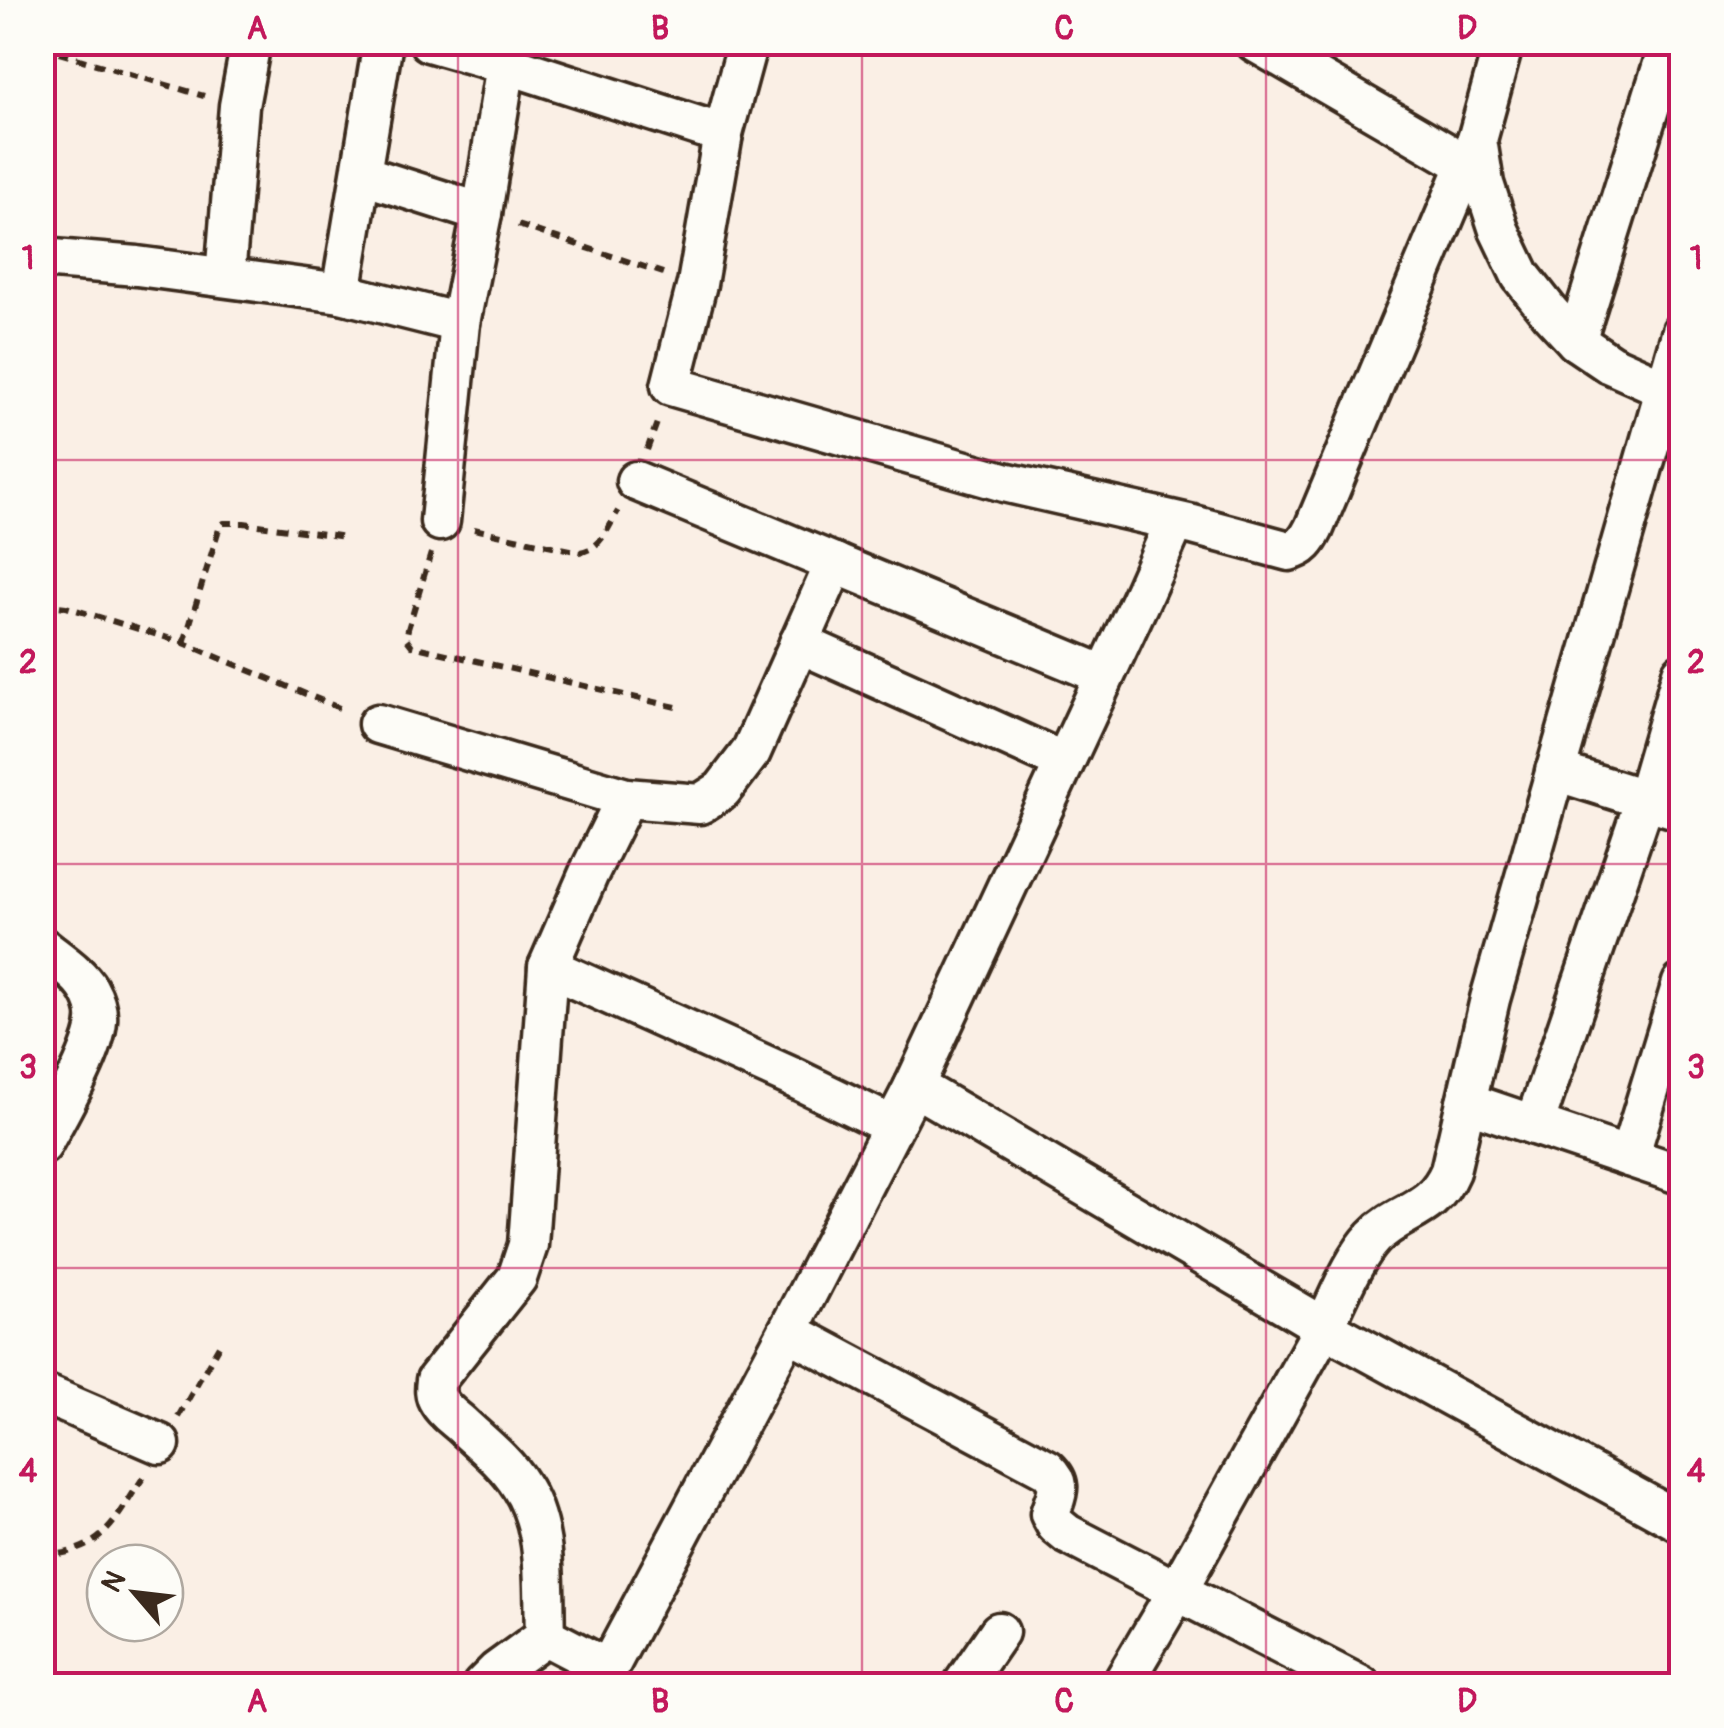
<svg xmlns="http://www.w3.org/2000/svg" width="1724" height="1728" viewBox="0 0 1724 1728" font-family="Pangolin,sans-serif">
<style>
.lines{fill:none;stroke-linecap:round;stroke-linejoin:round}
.street-casing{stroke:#3b2a1e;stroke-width:45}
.path{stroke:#3b2a1e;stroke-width:6;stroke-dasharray:10 8;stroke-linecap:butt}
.street{stroke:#fdfcf7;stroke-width:38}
.grid{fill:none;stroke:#c2185b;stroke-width:2.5;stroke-opacity:0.55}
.neatline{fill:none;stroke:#c2185b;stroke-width:4}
.grid-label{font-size:32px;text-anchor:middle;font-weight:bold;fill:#c2185b}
</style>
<rect width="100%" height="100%" fill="#faefe5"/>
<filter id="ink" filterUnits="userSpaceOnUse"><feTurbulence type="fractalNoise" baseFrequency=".01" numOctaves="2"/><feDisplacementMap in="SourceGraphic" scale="20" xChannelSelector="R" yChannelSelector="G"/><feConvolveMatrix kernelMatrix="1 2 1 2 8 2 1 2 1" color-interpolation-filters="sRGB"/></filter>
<g filter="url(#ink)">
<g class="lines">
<!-- street casing -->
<g class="street-casing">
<g id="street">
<polyline points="429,42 506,64 723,134"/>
<path d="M748 42 723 134 697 284 671 386 1004 482 1193 525 1289 551C1303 548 1308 540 1314 528L1477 140"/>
<polyline points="1255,42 1467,165"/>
<polyline points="1504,42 1477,140 1484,184 1499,230 1521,276 1550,313 1576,341 1610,364 1682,396"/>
<polyline points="363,175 482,213"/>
<polyline points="42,258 137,266 341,293 460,323"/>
<polyline points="225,277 239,106 251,42"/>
<polyline points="341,293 383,42"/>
<path d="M1682 331 1490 999 1450 1171C1432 1213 1401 1209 1374 1237 1353 1259 1338 1299 1324 1327L1682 1523"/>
<polyline points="1576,341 1670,42"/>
<polyline points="636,481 1104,675"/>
<polyline points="440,521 460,323 482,213 506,64"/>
<polyline points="799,643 1064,762"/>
<polyline points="378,724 626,798 700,804 722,790 751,752 835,563"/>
<polyline points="1555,771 1682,811"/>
<path d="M42 947C58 960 79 973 89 990 94 999 98 1011 97 1021 95 1052 58 1115 42 1145"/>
<polyline points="548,967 589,873 626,798"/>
<polyline points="914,1086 1324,1327 1177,1591 1121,1686"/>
<polyline points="1466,1102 1682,1175"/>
<polyline points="1534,1125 1645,800 1682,673"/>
<polyline points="1629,1157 1682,983"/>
<path d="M788 1331 1047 1469C1064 1485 1056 1494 1050 1514L1056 1525 1067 1534 1361 1686"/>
<polyline points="42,1393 160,1444"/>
<path d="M545 1636C543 1587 549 1528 520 1485 505 1461 481 1443 461 1424 453 1417 444 1411 439 1402 434 1395 435 1388 436 1380L517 1278 528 1245 548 967 794 1078 893 1126"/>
<polyline points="482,1686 497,1671 545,1636 608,1669"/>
<polyline points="605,1686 608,1669 788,1331 914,1086 1144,592 1175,522"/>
<polyline points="962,1686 999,1632"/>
</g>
</g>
<!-- path -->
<g class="path">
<polyline points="42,48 204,96"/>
<polyline points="518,225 663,273"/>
<polyline points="647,450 658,420"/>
<path d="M474 529 580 552C601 549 608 528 618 511"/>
<polyline points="431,553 408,629 406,638 412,646 676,707"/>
<polyline points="42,604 66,607 184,643 344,710"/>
<polyline points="184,643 219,529 224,523 244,523 346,537"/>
<polyline points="178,1417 220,1344"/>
<path d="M42 1556C106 1551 112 1523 145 1475"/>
</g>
<!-- street -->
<use href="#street" class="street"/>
</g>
</g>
<!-- grid -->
<path class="grid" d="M458 42V1686M862 42V1686M1266 42V1686M42 460H1682M42 864H1682M42 1268H1682"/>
<!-- margin -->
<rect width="1724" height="1728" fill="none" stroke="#fdfcf7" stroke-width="110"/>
<!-- north arrow -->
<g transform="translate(135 1593) rotate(298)"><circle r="48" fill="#fdfcf7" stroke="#afa8a0" stroke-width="2.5"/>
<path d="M0-8L18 38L0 25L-18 38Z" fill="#3b2a1e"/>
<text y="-15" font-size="28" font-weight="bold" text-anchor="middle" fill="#3b2a1e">N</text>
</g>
<rect x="55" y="55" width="1614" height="1618" class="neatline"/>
<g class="grid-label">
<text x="257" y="39">A</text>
<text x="660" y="39">B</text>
<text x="1064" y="39">C</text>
<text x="1467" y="39">D</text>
<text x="28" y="269">1</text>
<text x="1696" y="269">1</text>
<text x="28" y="673">2</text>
<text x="1696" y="673">2</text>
<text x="28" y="1078">3</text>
<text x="1696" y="1078">3</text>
<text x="28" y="1482">4</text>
<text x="1696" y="1482">4</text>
<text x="257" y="1712">A</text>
<text x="660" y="1712">B</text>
<text x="1064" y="1712">C</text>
<text x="1467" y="1712">D</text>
</g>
</svg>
